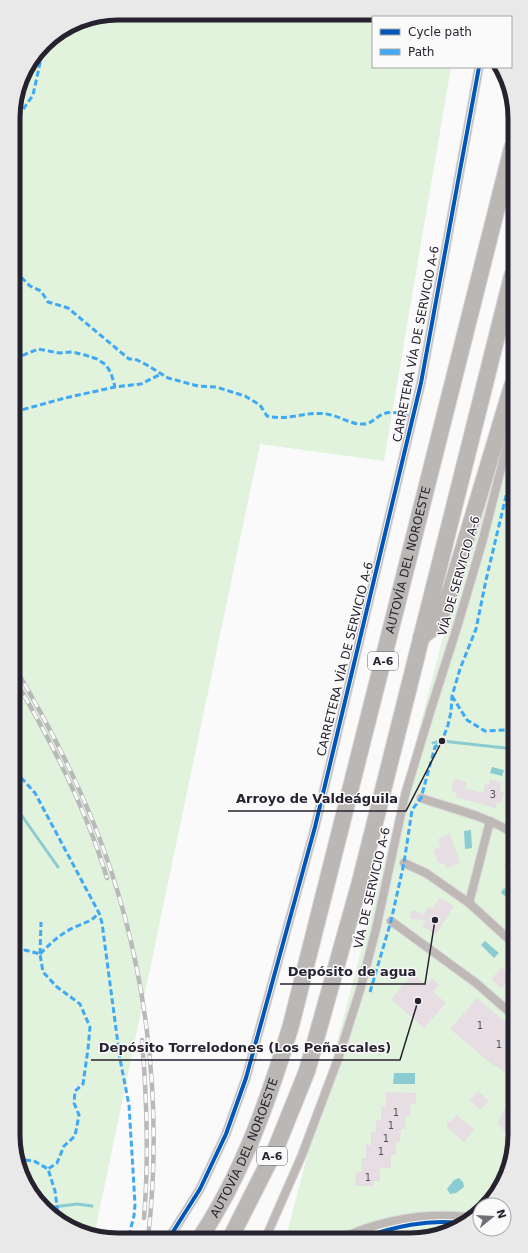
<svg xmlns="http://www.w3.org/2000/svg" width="528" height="1253" viewBox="0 0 528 1253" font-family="'DejaVu Sans',sans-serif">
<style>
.green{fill:#e1f2dd}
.water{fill:#8accd1}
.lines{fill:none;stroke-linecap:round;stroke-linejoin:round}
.stream{stroke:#8accd1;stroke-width:3}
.building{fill:#e6dee2}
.minor-casing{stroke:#d8d7da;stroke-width:10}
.motorway-casing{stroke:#d8d7da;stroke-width:18}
.minor{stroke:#beb9b7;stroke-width:8}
.motorway{stroke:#bab7b4;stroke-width:16}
.rail-casing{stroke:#b9b9b9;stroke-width:4.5}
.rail{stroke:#fafafa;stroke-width:3;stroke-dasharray:9;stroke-linecap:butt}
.quiet{stroke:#3fa9f5;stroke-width:3;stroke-dasharray:6 3;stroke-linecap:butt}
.cycleway-casing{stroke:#fafafa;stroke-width:6}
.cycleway{stroke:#0057b8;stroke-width:4}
.labels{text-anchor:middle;stroke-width:3;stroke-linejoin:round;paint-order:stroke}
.number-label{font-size:10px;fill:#57515c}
.shield{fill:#fafafa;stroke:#66636c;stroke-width:1}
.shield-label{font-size:11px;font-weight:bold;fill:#27222f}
.street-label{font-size:12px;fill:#27222f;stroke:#fafafa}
.rim{fill:none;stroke:#27222f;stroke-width:5}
.leader{fill:none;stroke:#27222f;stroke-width:1.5}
.callout-dot{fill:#27222f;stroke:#fafafa;stroke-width:1.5}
.callout-label{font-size:13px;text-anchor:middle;font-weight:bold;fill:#27222f;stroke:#fafafa;stroke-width:3;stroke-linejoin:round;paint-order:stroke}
</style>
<rect width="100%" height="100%" fill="#fafafa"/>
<!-- green -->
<g class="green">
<polygon points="118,13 431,15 434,17 373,17 373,67 451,67 384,461 260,444 94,1236 48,1214 17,1162 13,111 24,72 48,39 78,21"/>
<polygon points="512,374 515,1142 507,1175 489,1204 480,1205 480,1210 437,1236 286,1237"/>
</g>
<!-- water -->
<g class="water">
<polygon points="492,767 504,770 502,776 490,773"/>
<polygon points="471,830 472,848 465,849 464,831"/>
<polygon points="504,888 514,895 510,900 501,893"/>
<polygon points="485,941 499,953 494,958 481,945"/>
<polygon points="394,1073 415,1073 415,1084 393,1084"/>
<polygon points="459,1178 463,1182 464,1187 456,1193 450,1194 447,1189 454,1180"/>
</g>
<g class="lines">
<!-- stream -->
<g class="stream">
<polyline points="433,743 442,741 514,749"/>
<polyline points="15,806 58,867"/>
<polyline points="45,1208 77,1204 92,1206"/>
</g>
</g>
<!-- building -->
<g class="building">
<polygon points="454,779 467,782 465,789 483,793 485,784 489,785 490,779 501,782 500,791 504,792 501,803 497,802 496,808 455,797 457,792 451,791"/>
<polygon points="450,834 460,863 446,868 444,864 441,864 440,862 438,863 433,850 441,847 438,839"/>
<polygon points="514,853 514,875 503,867"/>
<polygon points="440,898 454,906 436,934 422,926 426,920 412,919 410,917 410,914 412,911 414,910 423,915 429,906 432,909"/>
<polygon points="502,967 512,978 501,989 491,979"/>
<polygon points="413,974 425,985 432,978 439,985 433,992 446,1003 424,1028 391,999"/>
<polygon points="477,998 514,1029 515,1059 504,1072 495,1065 494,1066 450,1029"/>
<polygon points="478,1091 489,1101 480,1109 470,1100"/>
<polygon points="386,1092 416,1093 416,1104 411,1103 410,1116 406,1116 405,1129 401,1129 400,1142 396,1142 396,1155 391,1155 391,1168 380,1168 380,1181 374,1181 374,1186 355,1186 356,1172 362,1171 361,1158 366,1158 366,1145 371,1145 371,1132 376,1133 376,1120 381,1120 381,1107 386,1107"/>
<polygon points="505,1108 514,1116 506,1132 497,1124"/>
<polygon points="457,1115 474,1129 464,1142 447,1127 447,1123 452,1120"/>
</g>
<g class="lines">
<!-- minor casing -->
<g class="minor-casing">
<g id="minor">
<path d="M421 798C452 809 487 816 514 834"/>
<polyline points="404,863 426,873 469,903 514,944"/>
<polyline points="469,903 490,821"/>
<polyline points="391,921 476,983 514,1016"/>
<polyline points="266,1237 302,1155 338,1059 360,990 376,929 405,795 431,709 458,624 483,539 513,422"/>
<path d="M344 1237C383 1220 426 1213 468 1217"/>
<polyline points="169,1238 200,1189 226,1134 246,1078 315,827 421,383 479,67"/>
</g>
</g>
<!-- motorway casing -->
<g class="motorway-casing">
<g id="motorway">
<polyline points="421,637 437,625 452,586 512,386"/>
<polyline points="231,1237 276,1148 307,1071 360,882 512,276"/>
<path id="s1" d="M200 1238C243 1173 269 1099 291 1025L512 148"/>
</g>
</g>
<!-- minor -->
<use href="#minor" class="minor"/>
<!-- motorway -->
<use href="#motorway" class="motorway"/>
<!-- rail casing -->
<g class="rail-casing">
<g id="rail">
<path d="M15 668C45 718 72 770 94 824 146 954 164 1099 148 1238"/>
<path d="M15 680C52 742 86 809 107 878"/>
<path d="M142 1040C147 1100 149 1158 144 1218"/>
</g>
</g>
<!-- rail -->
<use href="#rail" class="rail"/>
<!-- quiet -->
<g class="quiet">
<polyline points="13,124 33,95 40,63 39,52"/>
<path d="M14 272 21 277 30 286 41 291 48 302 68 308 129 359H135L147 365 168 378 198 386 216 387 245 396 260 405 267 416C288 422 309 409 331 415 341 417 352 425 364 424 371 424 376 417 383 414 392 410 404 415 413 417"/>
<polyline points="14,359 38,349 59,353 72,352 85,355 97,359 106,365 111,373 115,387"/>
<polyline points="14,412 65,398 115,387 141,384 161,374"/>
<polyline points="452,696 467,720 485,731 505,730 513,731"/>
<polyline points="15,771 35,793 99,913 102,923 120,1059 129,1105 135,1204 134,1216 128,1238"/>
<path d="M40 954C51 943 61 933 75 927 87 921 88 924 99 913"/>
<polyline points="40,954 41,922"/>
<polyline points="16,955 25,950 40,954 43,972 57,987 80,1004 90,1027 88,1049 83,1084 75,1091 74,1103 79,1115 75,1136 64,1146 57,1163 48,1169"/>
<polyline points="370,992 391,921 404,863 412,810 421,798 435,747 442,741 448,725 451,712 452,696 460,669 476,629 486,580 506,496 513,476"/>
<polyline points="16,1159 34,1161 48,1169 55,1191 58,1214 57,1218"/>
</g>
<!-- cycleway casing -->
<g class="cycleway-casing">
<g id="cycleway">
<path d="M364 1237C395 1227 427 1219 459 1223"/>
<polyline points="169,1238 200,1189 226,1134 246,1078 315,827 421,383 479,67"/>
</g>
</g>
<!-- cycleway -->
<use href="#cycleway" class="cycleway"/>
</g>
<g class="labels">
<!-- number labels -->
<g class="number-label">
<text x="493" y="798">3</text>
<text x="480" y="1029">1</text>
<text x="499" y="1048">1</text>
<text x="396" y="1116">1</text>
<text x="391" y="1129">1</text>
<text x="386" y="1142">1</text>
<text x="381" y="1155">1</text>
<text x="368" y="1181">1</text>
</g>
<!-- shield labels -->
<g class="shield">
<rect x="368" y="652" width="30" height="18" rx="3"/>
<rect x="257" y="1147" width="30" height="18" rx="3"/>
</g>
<g class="shield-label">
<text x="383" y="665">A-6</text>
<text x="272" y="1160">A-6</text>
</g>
<!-- street labels -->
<g class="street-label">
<text transform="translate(416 344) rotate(-79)" y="4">CARRETERA VÍA DE SERVICIO A-6</text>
<text dy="4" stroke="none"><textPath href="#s1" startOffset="712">AUTOVÍA DEL NOROESTE</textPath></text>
<text transform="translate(459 576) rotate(-74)" y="4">VÍA DE SERVICIO A-6</text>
<text transform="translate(345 659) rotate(-76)" y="4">CARRETERA VÍA DE SERVICIO A-6</text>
<text transform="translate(372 888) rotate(-77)" y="4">VÍA DE SERVICIO A-6</text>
<text dy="4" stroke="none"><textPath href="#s1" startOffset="101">AUTOVÍA DEL NOROESTE</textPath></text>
</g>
</g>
<!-- crop -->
<path d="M0 0H528V1253H0ZM118 20H410A98 98 0 0 1 508 118V1135A98 98 0 0 1 410 1233H118A98 98 0 0 1 20 1135V118A98 98 0 0 1 118 20Z" fill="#e9e9ea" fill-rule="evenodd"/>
<path class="rim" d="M118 20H410A98 98 0 0 1 508 118V1135A98 98 0 0 1 410 1233H118A98 98 0 0 1 20 1135V118A98 98 0 0 1 118 20Z"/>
<!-- callouts -->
<path class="leader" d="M442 741L406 811H228M435 920L425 984H280M418 1001L400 1060H91"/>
<g class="callout-dot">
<circle cx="442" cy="741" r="4"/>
<circle cx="435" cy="920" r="4"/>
<circle cx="418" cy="1001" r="4"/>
</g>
<g class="callout-label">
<text x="317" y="803">Arroyo de Valdeáguila</text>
<text x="352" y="976">Depósito de agua</text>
<text x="245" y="1052">Depósito Torrelodones (Los Peñascales)</text>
</g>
<!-- legend -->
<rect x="372" y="16" width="140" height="52" fill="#fafafa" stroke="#a6a4a9"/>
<rect x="380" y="29" width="20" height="6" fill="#0057b8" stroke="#a6a4a9"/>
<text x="408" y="36" font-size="12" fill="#27222f">Cycle path</text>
<rect x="380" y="49" width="20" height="6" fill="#3fa9f5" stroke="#a6a4a9"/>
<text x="408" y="56" font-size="12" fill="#27222f">Path</text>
<!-- north arrow -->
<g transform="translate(492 1217) rotate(72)"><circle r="19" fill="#fafafa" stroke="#a6a4a9"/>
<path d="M0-3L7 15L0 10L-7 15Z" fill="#716e76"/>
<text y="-6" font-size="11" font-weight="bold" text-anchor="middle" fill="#27222f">N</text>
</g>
</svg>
